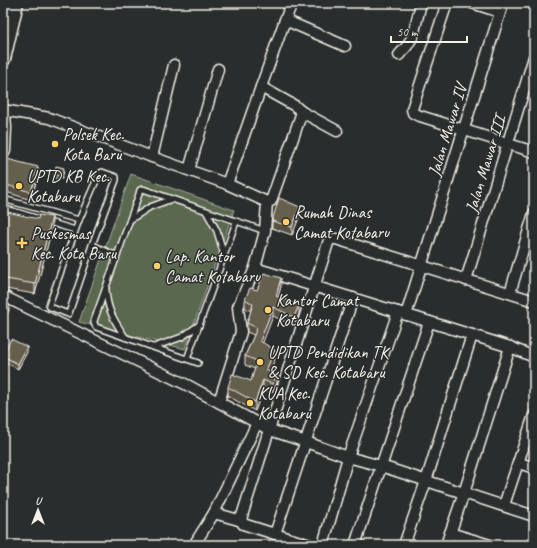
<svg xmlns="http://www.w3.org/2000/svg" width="537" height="548" viewBox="0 0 537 548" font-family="Caveat,sans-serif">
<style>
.pitch{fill:#5a6850;stroke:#a7ac9c}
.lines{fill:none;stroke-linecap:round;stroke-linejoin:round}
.lane-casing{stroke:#f4f1e8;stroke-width:8}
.street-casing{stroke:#f4f1e8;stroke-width:13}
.secondary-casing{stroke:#f4f1e8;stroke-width:17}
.lane{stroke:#2a2d2e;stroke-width:5}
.street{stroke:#2a2d2e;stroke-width:10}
.secondary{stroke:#2a2d2e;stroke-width:14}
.wall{fill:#575143;stroke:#f4f1e8}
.shaded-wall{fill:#474237;stroke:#f4f1e8}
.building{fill:#655e4e;stroke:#f4f1e8}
.poi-dot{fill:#ffd166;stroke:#2a2d2e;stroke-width:1.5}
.labels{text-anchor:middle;stroke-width:3;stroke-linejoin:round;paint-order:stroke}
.street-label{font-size:17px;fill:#f4f1e8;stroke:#2a2d2e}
.poi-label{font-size:17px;fill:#f4f1e8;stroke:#2a2d2e;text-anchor:start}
</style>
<rect width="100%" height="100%" fill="#2a2d2e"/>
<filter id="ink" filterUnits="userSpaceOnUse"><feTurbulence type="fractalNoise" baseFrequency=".025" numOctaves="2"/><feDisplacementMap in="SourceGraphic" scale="8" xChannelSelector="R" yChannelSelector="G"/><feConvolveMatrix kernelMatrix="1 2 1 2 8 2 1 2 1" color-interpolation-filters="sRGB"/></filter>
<g filter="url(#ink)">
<!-- pitch -->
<polygon class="pitch" points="131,174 234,210 185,349 79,322"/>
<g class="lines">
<!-- lane casing -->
<g class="lane-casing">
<g id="lane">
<polygon points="102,172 116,177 116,180 92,245 69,313 68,314 50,307 49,305 79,220 99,174"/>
<polyline points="3,199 79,220"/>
<polyline points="3,208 75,230"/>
<polyline points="206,211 217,231 224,255"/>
<polyline points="130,220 150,207 172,199"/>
<polyline points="92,245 117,256 139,194 140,190 143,189 265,231"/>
<polyline points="117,256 94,321 94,323 96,327 198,363"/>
<path d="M106 290C107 310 115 322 125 337"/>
<polyline points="154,347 182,337 199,325"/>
<polyline points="187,359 236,222"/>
</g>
</g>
<!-- street casing -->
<g class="street-casing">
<g id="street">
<polyline points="447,3 412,109 413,113 417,115 534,152"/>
<polyline points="472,3 500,12"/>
<polyline points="285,20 345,46"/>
<polyline points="399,55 407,46 413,36 421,3"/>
<polyline points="3,110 49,118 152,157 227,184 267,202 271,201 302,112 295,106 261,87 285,20 292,3"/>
<polyline points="302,112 337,131"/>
<polyline points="152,157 174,65"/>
<polyline points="189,170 218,69"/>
<polyline points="227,184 261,87"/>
<polyline points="255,268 472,335 510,347 534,357"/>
<polyline points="466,280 534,57"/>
<polyline points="510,293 534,213"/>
<polyline points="3,296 187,385 270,430 306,442 348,457 381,466 534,516"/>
<polyline points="406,315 503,3"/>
<polyline points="219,402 241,332 238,307 255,268 265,231 267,202"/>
<polyline points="519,463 534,468"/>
<polyline points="504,505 534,415"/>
<polyline points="214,513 257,423"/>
<polyline points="450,533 490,545"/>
<polyline points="275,534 353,298"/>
<polyline points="194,545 214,513 242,521"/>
<polyline points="310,545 243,524 241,519 329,240 332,239 336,239 534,301"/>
<polyline points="323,545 348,457 398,312"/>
<polyline points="355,545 429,322"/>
<polyline points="404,545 426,481 472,335"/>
<polyline points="446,545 464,493 510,347"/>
</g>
</g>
<!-- secondary casing -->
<g class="secondary-casing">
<g id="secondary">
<polyline points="3,59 16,3"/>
<polyline points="3,117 4,127 3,151"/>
</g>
</g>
<!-- lane -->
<use href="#lane" class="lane"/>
<!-- street -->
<use href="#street" class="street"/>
<!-- secondary -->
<use href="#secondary" class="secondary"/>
</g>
<!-- wall -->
<g class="wall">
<polygon points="64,170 62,179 54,178 54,175"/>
<polygon points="3,173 38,175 31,200 3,191"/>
<polygon points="3,211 52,228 35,294 6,289 3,287"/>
<polygon points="300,215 292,235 272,228 272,221"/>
<polygon points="281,286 278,297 299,314 294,326 273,316 262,343 275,359 269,372 277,383 272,393 263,389 255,411 228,396 228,387 251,381 255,369 245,365 245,356 254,335 247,332 247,323 251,311 245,308 245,299 257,290"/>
<polygon points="27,352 18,369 3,361 3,355"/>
</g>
<!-- shaded-wall -->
<g class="shaded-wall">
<polygon points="38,167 38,175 31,200 31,192"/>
<polygon points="300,207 300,215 292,235 292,227"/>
<polygon points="52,217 52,228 35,294 35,284"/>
<polygon points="281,278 281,286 276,305 276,296"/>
<polygon points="9,304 9,310 3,322 3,317"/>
<polygon points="299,305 299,314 294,326 294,317"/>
<polygon points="273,307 273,316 260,350 260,341"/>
<polygon points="27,347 27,352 18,369 18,364"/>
<polygon points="275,350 275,359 266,379 266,370"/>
<polygon points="277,375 277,383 272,393 272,384"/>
<polygon points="263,380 263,389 255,411 255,402"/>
</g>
<!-- building -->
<g class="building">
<polygon points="7,159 38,167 31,192 3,184 3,173"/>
<polygon points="56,166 64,168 62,177 54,175"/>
<polygon points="279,198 300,207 292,227 272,221"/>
<polygon points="3,211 38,219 39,215 52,217 35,284 6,279 3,277"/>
<polygon points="264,273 281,278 276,296 299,305 294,317 273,307 260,341 275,350 266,370 277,375 272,384 263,380 255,402 228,387 232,374 251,381 257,361 245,356 257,328 247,323 253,304 245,299 250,288 257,290"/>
<polygon points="3,302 9,304 3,317"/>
<polygon points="11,339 27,347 18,364 3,356 3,355"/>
</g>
</g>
<!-- markers -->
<g class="poi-dot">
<circle cx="55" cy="144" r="4"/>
<circle cx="19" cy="186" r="4"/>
<circle cx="286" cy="222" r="4"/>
<path d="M20 237h4v4h4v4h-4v4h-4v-4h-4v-4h4z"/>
<circle cx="157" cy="266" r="4"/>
<circle cx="268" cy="310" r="4"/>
<circle cx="260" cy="362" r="4"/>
<circle cx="250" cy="403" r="4"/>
</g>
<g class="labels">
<!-- street labels -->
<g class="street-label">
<text transform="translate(447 130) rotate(-73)" y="6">Jalan Mawar IV</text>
<text transform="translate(485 164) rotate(-73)" y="6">Jalan Mawar III</text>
</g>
<!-- poi labels -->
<g class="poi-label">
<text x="63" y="140">Polsek Kec.<tspan x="63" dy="20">Kota Baru</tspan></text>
<text x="27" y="182">UPTD KB Kec.<tspan x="27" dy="20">Kotabaru</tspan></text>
<text x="294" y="218">Rumah Dinas<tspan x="294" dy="20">Camat Kotabaru</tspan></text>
<text x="31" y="239">Puskesmas<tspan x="31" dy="20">Kec. Kota Baru</tspan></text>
<text x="165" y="262">Lap. Kantor<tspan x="165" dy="20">Camat Kotabaru</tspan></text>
<text x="276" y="306">Kantor Camat<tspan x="276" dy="20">Kotabaru</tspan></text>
<text x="268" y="358">UPTD Pendidikan TK<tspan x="268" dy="20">&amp; SD Kec. Kotabaru</tspan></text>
<text x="258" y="399">KUA Kec.<tspan x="258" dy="20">Kotabaru</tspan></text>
</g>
</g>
<!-- margin -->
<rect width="537" height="548" fill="none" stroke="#2a2d2e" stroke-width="16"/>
<rect x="8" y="8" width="521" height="532" fill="none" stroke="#f4f1e8" stroke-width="1.5" filter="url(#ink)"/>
<!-- north arrow -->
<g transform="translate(38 510)" stroke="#2a2d2e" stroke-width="3" paint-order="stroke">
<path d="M0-3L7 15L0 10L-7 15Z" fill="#f4f1e8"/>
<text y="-6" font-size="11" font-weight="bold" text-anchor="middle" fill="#f4f1e8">U</text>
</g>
<!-- scale -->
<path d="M391 36v6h76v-6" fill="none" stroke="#f4f1e8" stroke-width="2"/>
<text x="397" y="36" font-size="12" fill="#f4f1e8" stroke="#2a2d2e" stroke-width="3" paint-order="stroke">50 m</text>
</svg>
